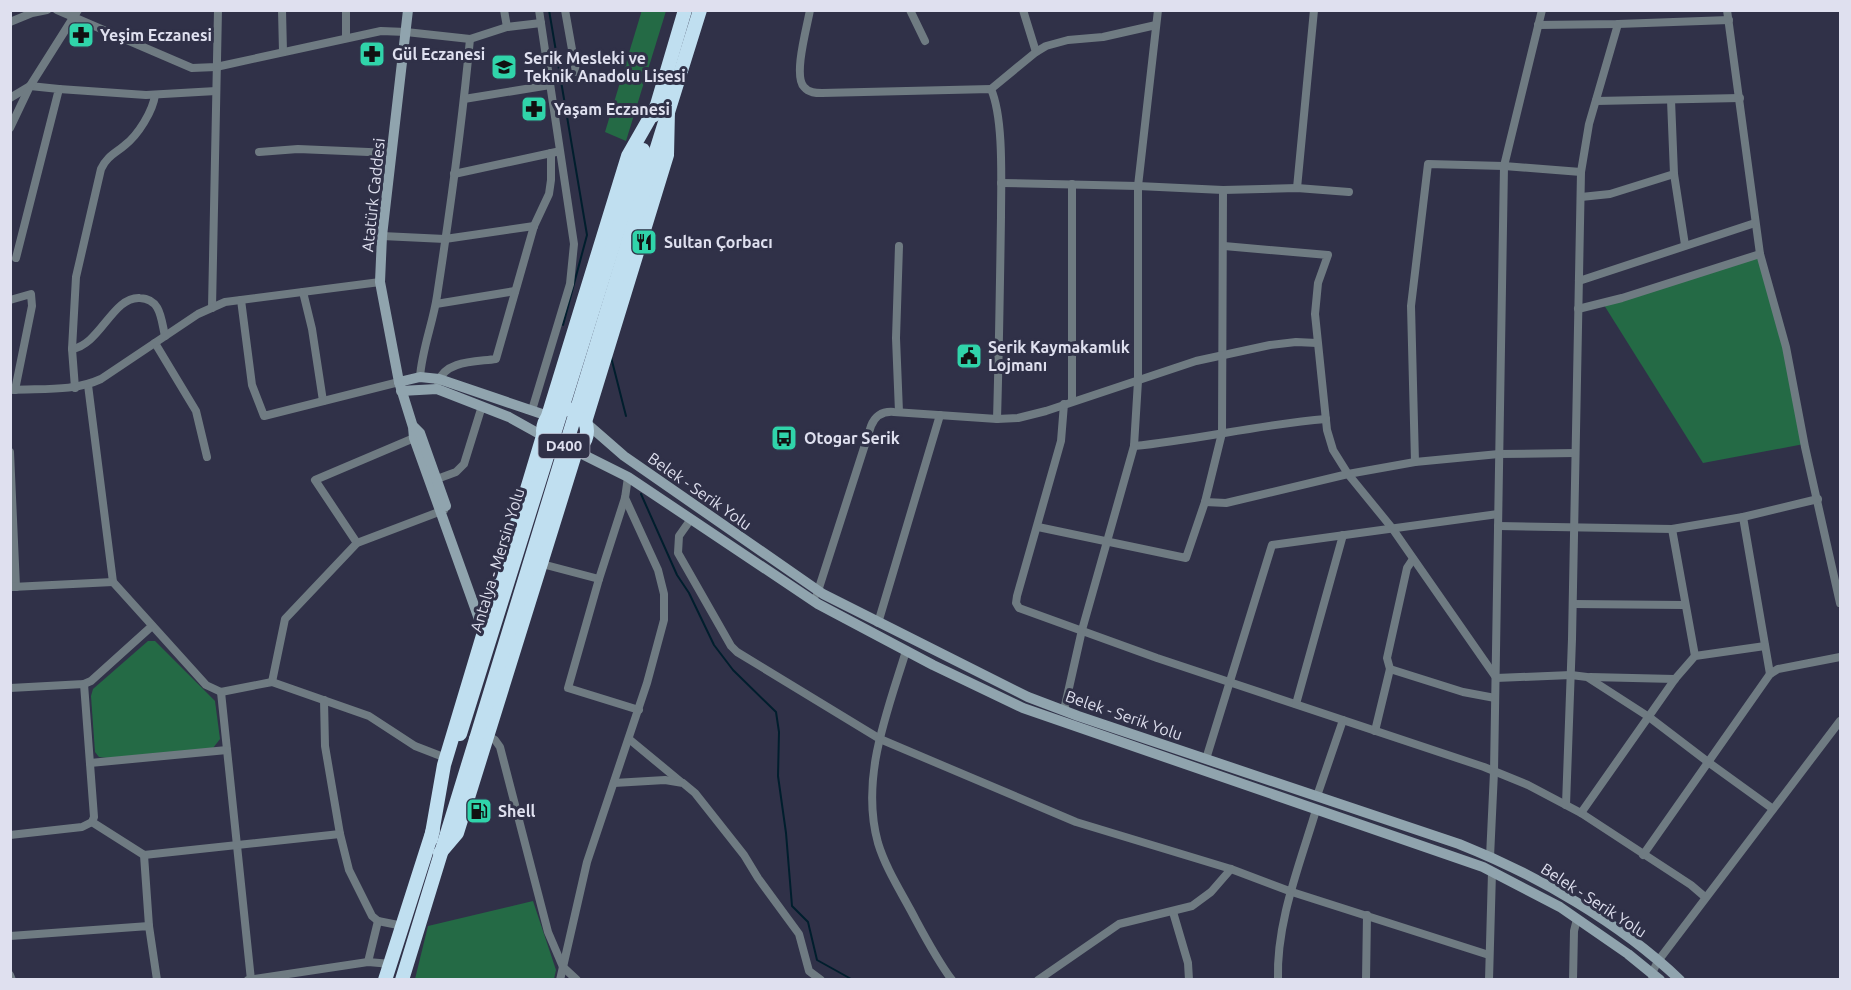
<svg xmlns="http://www.w3.org/2000/svg" width="1851" height="990" viewBox="0 0 1851 990" font-family="Ubuntu,sans-serif">
<style>
.green{fill:#246a45}
.lines{fill:none;stroke-linecap:round;stroke-linejoin:round}
.stream{stroke:#001e2d;stroke-width:2}
.street{stroke:#6f7b82;stroke-width:8}
.secondary{stroke:#90a4ae;stroke-width:10}
.highway{stroke:#c0dff0;stroke-width:14}
.highway-bridge{stroke:#c0dff0;stroke-width:14}
.labels{text-anchor:middle;stroke-width:6;stroke-linejoin:round;paint-order:stroke}
.shield{fill:#303148;stroke:#aaacbd;stroke-width:1.5}
.shield-label{font-size:15px;font-weight:bold;fill:#dfe0ef}
.poi-label{font-size:16px;font-weight:bold;fill:#dfe0ef;stroke:#303148;text-anchor:start}
.street-label{font-size:16px;fill:#dfe0ef;stroke:#303148}
</style>
<rect width="100%" height="100%" fill="#303148"/>
<!-- green -->
<g class="green">
<polygon points="642,10 666,11 626,141 605,132"/>
<polygon points="1760,256 1787,350 1804,444 1703,463 1604,305"/>
<polygon points="148,641 155,641 215,701 220,739 213,748 108,758 99,757 95,752 91,696 93,689"/>
<polygon points="533,901 556,970 554,979 415,979 428,926"/>
</g>
<g class="lines">
<!-- stream -->
<g class="stream">
<polyline points="549,10 587,235 563,325"/>
<polyline points="611,357 626,416"/>
<polyline points="641,494 677,575 689,593 714,645 733,670 776,712 779,732 778,776 786,833 792,906 808,922 817,960 853,980"/>
</g>
<!-- street -->
<g class="street">
<polyline points="57,10 192,68 216,67 381,31 406,32 470,39 507,27 541,23"/>
<polyline points="282,10 283,52"/>
<polyline points="504,10 507,27"/>
<polyline points="565,10 576,72"/>
<path d="M810 10C807 27 793 76 804 87 809 93 816 93 822 93L991 89C1004 119 1001 182 1001 217 1000 284 999 352 997 419"/>
<polyline points="910,10 925,41"/>
<polyline points="1023,10 1036,52"/>
<polyline points="1727,10 1760,254 1786,347 1805,447 1840,603"/>
<polyline points="10,22 32,13 47,10"/>
<polyline points="1538,25 1618,24 1729,20"/>
<polyline points="346,38 346,10"/>
<polyline points="59,89 146,95 216,91"/>
<polyline points="991,89 1036,52 1046,46 1068,40 1103,37 1156,25"/>
<polyline points="10,98 30,86 59,89 16,258"/>
<polyline points="464,99 550,85"/>
<polyline points="1671,100 1674,174 1685,245"/>
<polyline points="1596,101 1740,98"/>
<polyline points="10,128 30,86 78,10"/>
<polyline points="259,152 298,149 392,153"/>
<polyline points="454,174 556,152"/>
<polyline points="1001,183 1138,186 1223,190 1297,188 1349,192"/>
<polyline points="1072,184 1072,401"/>
<polyline points="1297,188 1314,10"/>
<polyline points="1581,197 1610,194 1674,174"/>
<polyline points="382,236 445,239 534,226"/>
<polyline points="1224,246 1328,255 1318,283 1315,314 1327,430 1333,450 1348,474 1392,528 1495,676"/>
<polyline points="1579,281 1755,223"/>
<polyline points="303,292 312,329 323,401"/>
<polyline points="10,300 31,294 32,306 15,390"/>
<polyline points="241,300 252,385 264,416 399,382"/>
<polyline points="436,304 515,291"/>
<polyline points="212,308 218,10"/>
<polyline points="1578,309 1622,298 1760,254"/>
<polyline points="155,343 196,411 207,457"/>
<path d="M72 349C100 345 113 296 140 298 161 299 161 319 165 336"/>
<path d="M420 377C422 349 433 323 437 296 450 211 462 125 470 39"/>
<path d="M438 382C446 360 476 362 496 359L534 226 549 194 551 180V153"/>
<polyline points="88,385 113,582 206,685 221,692 272,682 369,716 415,746 446,758"/>
<path d="M75 388 72 349 76 277 101 169C107 156 116 153 125 145 138 135 153 111 155 95"/>
<path d="M10 390C41 388 73 392 101 379L198 314 225 302 380 282"/>
<polyline points="1064,404 1061,441 1017,596 1016,603 1019,608 1157,658 1484,767 1528,785 1581,813 1691,885 1705,897"/>
<polyline points="532,410 570,284 574,244 539,10"/>
<polyline points="899,412 896,338 899,246"/>
<path d="M1134 446C1198 440 1261 424 1326 419"/>
<polyline points="10,452 16,587"/>
<polyline points="1415,462 1411,306 1428,164 1504,166 1581,172"/>
<polyline points="628,477 625,498 599,579 568,688 639,710"/>
<polyline points="437,479 456,472 464,464 482,406"/>
<polyline points="1205,502 1226,503 1348,474 1415,462 1499,454 1575,453"/>
<polyline points="1743,517 1770,674"/>
<polyline points="691,519 679,536 678,553 731,646 737,652 880,739 1076,822 1231,869 1292,892 1489,955"/>
<polyline points="1498,526 1672,529 1743,517 1818,499"/>
<polyline points="1038,527 1186,558 1205,502 1222,433 1223,190"/>
<polyline points="1672,529 1695,656"/>
<polyline points="357,543 315,480 414,438"/>
<polyline points="542,564 599,579"/>
<polyline points="12,587 113,582"/>
<path d="M817 594 871 426C875 416 883 411 894 412L997 419 1018 418 1046 411 1196 361 1270 345 1296 342 1317 343"/>
<polyline points="1573,604 1684,605"/>
<polyline points="878,623 940,415"/>
<path d="M906 651C887 713 860 778 878 843 885 866 898 887 910 909 923 933 935 957 952 980"/>
<polyline points="1390,669 1463,692 1495,698"/>
<polyline points="1590,677 1675,679"/>
<polyline points="1496,678 1571,675 1587,677 1649,717 1708,762 1773,809"/>
<polyline points="272,682 285,619 357,543 444,510"/>
<polyline points="10,688 84,684 91,681 152,626"/>
<polyline points="221,692 251,980"/>
<polyline points="324,700 325,746 340,834 349,870 372,916 378,921 403,926"/>
<polyline points="1296,704 1343,535"/>
<polyline points="1064,710 1082,630 1134,446 1138,381 1138,186 1158,10"/>
<polyline points="1375,731 1390,669 1387,658 1407,568 1413,559"/>
<polyline points="488,736 495,740 500,747 548,932 563,967 577,980"/>
<polyline points="629,739 681,782"/>
<polyline points="1206,759 1272,545 1498,514"/>
<polyline points="90,763 227,750"/>
<polyline points="614,783 665,780 683,783 695,793 744,855 758,878 799,934 809,971 821,980"/>
<polyline points="1317,796 1343,720"/>
<polyline points="1566,805 1572,639 1581,172 1589,124 1618,24"/>
<polyline points="1581,813 1675,679 1695,656 1765,646"/>
<polyline points="92,822 144,855 340,834"/>
<polyline points="10,835 82,827 92,822 94,817 84,684"/>
<polyline points="144,855 149,926"/>
<polyline points="1643,855 1770,674 1778,669 1840,657"/>
<polyline points="1490,857 1494,772 1504,166 1542,10"/>
<polyline points="1173,912 1188,963 1189,980"/>
<polyline points="10,936 149,926 157,980"/>
<polyline points="368,962 378,921"/>
<polyline points="10,975 12,980"/>
<polyline points="1652,977 1652,973 1658,961 1840,721"/>
<polyline points="248,980 368,962 391,964"/>
<polyline points="560,980 587,862 647,683 664,620 664,594 658,570 625,498"/>
<polyline points="1038,980 1119,924 1192,906 1211,892 1231,869"/>
<path d="M1278 980C1276 922 1300 864 1316 810"/>
<polyline points="1366,980 1367,915"/>
<polyline points="1489,980 1492,872"/>
<polyline points="1573,980 1574,931 1577,919"/>
</g>
<!-- secondary -->
<g class="secondary">
<polyline points="408,10 382,236 380,282 399,382 413,427 414,438 484,633"/>
<polyline points="399,382 420,377 439,379 548,416"/>
<polyline points="401,391 437,389 509,417 543,436"/>
<path d="M585 422 624 456 823 594 1028 697 1078 716 1459 844C1537 875 1619 922 1680 980"/>
<polyline points="414,427 420,433 446,506"/>
<polyline points="576,451 628,477 818,604 933,665 1023,708 1483,867 1560,907 1628,954 1660,980"/>
</g>
<!-- highway -->
<g class="highway">
<polyline points="654,115 685,10"/>
<polyline points="655,154 700,10"/>
<circle cx="565" cy="431" r="22"/>
<polyline points="548,416 628,156 656,107"/>
<polyline points="585,422 667,155 668,110"/>
<polyline points="431,839 444,765 543,436"/>
<polyline points="440,853 457,833 576,451"/>
<polyline points="385,980 433,830"/>
<polyline points="402,980 476,739"/>
</g>
<!-- highway-bridge -->
<g class="highway-bridge">
<polyline points="460,734 643,150"/>
<polyline points="476,739 655,154"/>
</g>
</g>
<!-- icons -->
<defs>
<g id="pharmacy-square" transform="scale(1.35)"><rect x="-9" y="-9" width="18" height="18" rx="4" fill="#30d4aa" stroke="#303148"/><path d="M-2-6h4v4h4v4h-4v4h-4v-4h-4v-4h4Z" fill="#111"/></g>
<g id="school-square" transform="scale(1.35)"><rect x="-9" y="-9" width="18" height="18" rx="4" fill="#30d4aa" stroke="#303148"/><path d="M0-5L7-2L0 1L-7-2ZM-4 1L0 2.5L4 1V4Q0 6-4 4Z" fill="#111"/></g>
<g id="restaurant-square" transform="scale(1.35)"><rect x="-9" y="-9" width="18" height="18" rx="4" fill="#30d4aa" stroke="#303148"/><path d="M-5-6h1v4h1v-4h1v4h1v-4h1v5L-1.5 .5V6h-2V.5L-5-1ZM5-6V6H3V1.5H1.5Q1.5-4 5-6Z" fill="#111"/></g>
<g id="civic-square" transform="scale(1.35)"><rect x="-9" y="-9" width="18" height="18" rx="4" fill="#30d4aa" stroke="#303148"/><path d="M-.6-6.5H3V-4.5H.6V-3L4-1V1h2V6H-6V1h2V-1L-.6-3ZM-1.2 2.5V6h2.4V2.5Z" fill="#111"/></g>
<g id="bus-square" transform="scale(1.35)"><rect x="-9" y="-9" width="18" height="18" rx="4" fill="#30d4aa" stroke="#303148"/><path d="M-5-6H5V4H4V6H2V4H-2V6H-4V4H-5ZM-3.5-4V0h7V-4ZM-3.5 1.2v1.5H-2V1.2ZM2 1.2v1.5H3.5V1.2Z" fill="#111"/></g>
<g id="fuel-square" transform="scale(1.35)"><rect x="-9" y="-9" width="18" height="18" rx="4" fill="#30d4aa" stroke="#303148"/><path d="M-5.5-6h7V0h2V4h1.3V-2.5L3-4.5l.8-.8L6-3V5H2.5V1h-1V6h-7ZM-4.2-4.7v3.2H.2V-4.7Z" fill="#111"/></g>
</defs>
<g fill-rule="evenodd">
<use href="#pharmacy-square" x="81" y="35"/>
<use href="#pharmacy-square" x="372" y="54"/>
<use href="#school-square" x="504" y="67"/>
<use href="#pharmacy-square" x="534" y="109"/>
<use href="#restaurant-square" x="644" y="242"/>
<use href="#civic-square" x="969" y="356"/>
<use href="#bus-square" x="784" y="438"/>
<use href="#fuel-square" x="479" y="811"/>
</g>
<g class="labels">
<!-- shield labels -->
<rect class="shield" x="538.5" y="434" width="51" height="24" rx="4.5"/>
<g class="shield-label">
<text x="564" y="451">D400</text>
</g>
<!-- poi labels -->
<g class="poi-label">
<text x="100" y="41">Yeşim Eczanesi</text>
<text x="392" y="60">Gül Eczanesi</text>
<text x="524" y="64">Serik Mesleki ve<tspan x="524" dy="18">Teknik Anadolu Lisesi</tspan></text>
<text x="554" y="115">Yaşam Eczanesi</text>
<text x="664" y="248">Sultan Çorbacı</text>
<text x="988" y="353">Serik Kaymakamlık<tspan x="988" dy="18">Lojmanı</tspan></text>
<text x="804" y="444">Otogar Serik</text>
<text x="498" y="817">Shell</text>
</g>
<!-- street labels -->
<g class="street-label">
<text transform="translate(373 195) rotate(-84)" y="6">Atatürk Caddesi</text>
<text transform="translate(700 491) rotate(35)" y="6">Belek - Serik Yolu</text>
<text transform="translate(497 560) rotate(-73)" y="6">Antalya - Mersin Yolu</text>
<text transform="translate(1124 715) rotate(19)" y="6">Belek - Serik Yolu</text>
<text transform="translate(1594 900) rotate(33)" y="6">Belek - Serik Yolu</text>
</g>
</g>
<!-- border -->
<rect width="1851" height="990" fill="none" stroke="#dfe0ef" stroke-width="24"/>
</svg>
